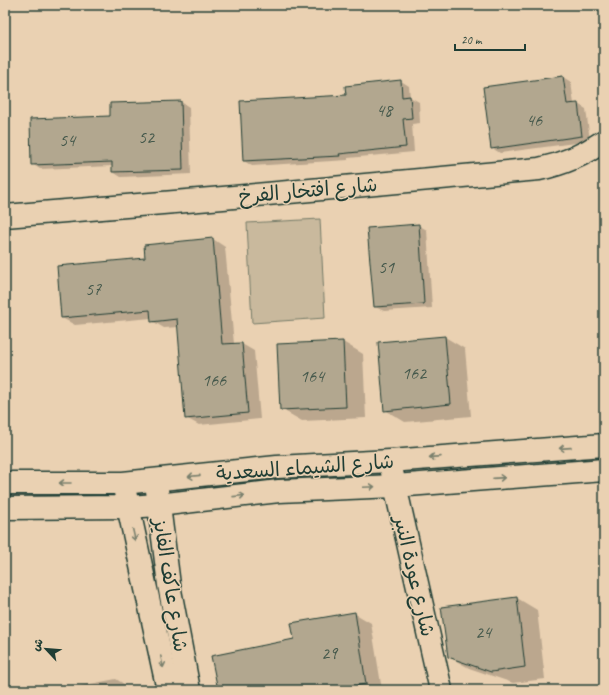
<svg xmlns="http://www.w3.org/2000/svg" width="609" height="695" viewBox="0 0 609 695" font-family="Caveat,'Playpen Sans Arabic',sans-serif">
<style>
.green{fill:#c9b99d;stroke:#747b68}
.shadow{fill:#0003}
.building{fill:#b2a78f;stroke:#1f3d34}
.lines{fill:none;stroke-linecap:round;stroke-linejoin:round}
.minor-casing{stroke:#1f3d34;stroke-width:25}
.minor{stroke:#ead1b2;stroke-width:22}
.oneway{stroke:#7a806d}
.labels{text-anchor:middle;stroke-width:3;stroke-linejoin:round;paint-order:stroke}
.number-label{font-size:18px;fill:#44584b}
.street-label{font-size:20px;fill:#1f3d34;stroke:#ead1b2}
</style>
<rect width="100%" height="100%" fill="#ead1b2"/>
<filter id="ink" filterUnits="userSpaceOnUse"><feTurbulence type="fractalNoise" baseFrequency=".025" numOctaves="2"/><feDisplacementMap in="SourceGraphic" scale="8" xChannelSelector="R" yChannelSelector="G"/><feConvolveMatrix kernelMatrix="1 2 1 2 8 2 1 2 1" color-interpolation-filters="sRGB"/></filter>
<g filter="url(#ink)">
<!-- green -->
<polygon class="green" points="320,219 325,318 252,323 247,223"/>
<!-- shadow -->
<g class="shadow">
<polygon points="563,77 571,82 574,104 578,104 586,109 590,141 500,153 492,148"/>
<polygon points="401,81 409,86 410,97 419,102 420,123 412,124 414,152 348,158 348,160 252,166 244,161 347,96"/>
<polygon points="181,102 189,107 191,174 121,177 113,172 113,166 40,169 32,164 111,117"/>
<polygon points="418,225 427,230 432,308 384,311 375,307"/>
<polygon points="213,239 225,247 234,344 242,344 254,351 260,419 199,425 186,418 179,327 164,328 152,321 151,318 75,325 62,318 146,259"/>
<polygon points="445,337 465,349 471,416 405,422 385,410"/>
<polygon points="343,342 363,354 366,418 302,421 281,409"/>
<polygon points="517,598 537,610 545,679 513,683 469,668 449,657"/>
<polygon points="354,613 371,623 382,690 219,690 295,640"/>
<polygon points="116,679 124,684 125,690 59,690"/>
</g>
<!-- building -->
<g class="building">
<polygon points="563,76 567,104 578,103 582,136 491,149 483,87"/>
<polygon points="401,80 402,97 410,96 412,118 403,119 406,147 339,154 340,156 243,161 240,101 346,95 345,86"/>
<polygon points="181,101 183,170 112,172 112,162 31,165 30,119 110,116 110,103"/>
<polygon points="419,224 424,304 374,307 367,228"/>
<polygon points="213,238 222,344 242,343 248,413 185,419 177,319 151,322 150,310 61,318 57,266 145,258 144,245"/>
<polygon points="445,336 451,404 384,411 378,342"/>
<polygon points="343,341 346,407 280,410 277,344"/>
<polygon points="517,597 525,667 491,672 448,657 441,607"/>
<polygon points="355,612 366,684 328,690 218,690 211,656 294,639 291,623"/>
</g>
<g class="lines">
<!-- minor casing -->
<g class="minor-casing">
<g id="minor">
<path d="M5 216 223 198 539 169C563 164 584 155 604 141"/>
<polyline points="392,472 441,690"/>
<polyline points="5,483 123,483 277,467 390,461 604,445"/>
<polyline points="157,490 169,585 189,690"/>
<polyline points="125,492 168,690"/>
<polyline points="5,508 128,507 158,505 279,491 395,486 604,470"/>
</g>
</g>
<!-- minor -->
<use href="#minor" class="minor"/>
</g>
<!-- one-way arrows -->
<defs><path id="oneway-shaft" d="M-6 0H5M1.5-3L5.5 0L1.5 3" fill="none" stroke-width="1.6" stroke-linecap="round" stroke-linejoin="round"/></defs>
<g class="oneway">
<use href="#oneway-shaft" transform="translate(565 448) rotate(176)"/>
<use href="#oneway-shaft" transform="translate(435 457) rotate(176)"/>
<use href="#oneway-shaft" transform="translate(194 476) rotate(174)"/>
<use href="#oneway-shaft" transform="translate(499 478) rotate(-4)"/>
<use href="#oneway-shaft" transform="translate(65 483) rotate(180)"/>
<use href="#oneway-shaft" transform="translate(369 487) rotate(-3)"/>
<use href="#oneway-shaft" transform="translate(239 496) rotate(-6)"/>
<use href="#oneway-shaft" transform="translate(134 535) rotate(77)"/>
<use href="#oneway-shaft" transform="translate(162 662) rotate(78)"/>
</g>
</g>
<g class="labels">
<!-- number labels -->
<g class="number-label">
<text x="384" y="116">48</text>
<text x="534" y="126">46</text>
<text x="146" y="143">52</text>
<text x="67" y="146">54</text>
<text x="386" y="273">51</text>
<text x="93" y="295">57</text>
<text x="414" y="379">162</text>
<text x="312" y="382">164</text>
<text x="214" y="386">166</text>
<text x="483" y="638">24</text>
<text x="329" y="659">29</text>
</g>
<!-- street labels -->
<g class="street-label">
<text transform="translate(308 190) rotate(-5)" y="7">شارع افتخار الفرخ</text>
<text transform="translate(305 467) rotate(-4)" y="7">شارع الشيماء السعدية</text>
<text transform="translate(415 576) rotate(77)" y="7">شارع عودة النبر</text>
<text transform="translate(171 585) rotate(81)" y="7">شارع عاكف الفايز</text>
</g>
</g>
<!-- margin -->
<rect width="609" height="695" fill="none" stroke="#ead1b2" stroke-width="20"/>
<rect x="10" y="10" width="589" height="675" fill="none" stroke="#1f3d34" stroke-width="1.5" filter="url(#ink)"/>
<!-- north arrow -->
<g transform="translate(46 649) rotate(296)" stroke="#ead1b2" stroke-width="3" paint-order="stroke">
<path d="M0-3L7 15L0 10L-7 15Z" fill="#1f3d34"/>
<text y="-6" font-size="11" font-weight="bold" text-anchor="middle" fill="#1f3d34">ش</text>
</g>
<!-- scale -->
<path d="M455 44v6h70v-6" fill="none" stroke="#1f3d34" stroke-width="2"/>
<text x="461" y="44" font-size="12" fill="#1f3d34" stroke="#ead1b2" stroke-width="3" paint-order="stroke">20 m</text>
</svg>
